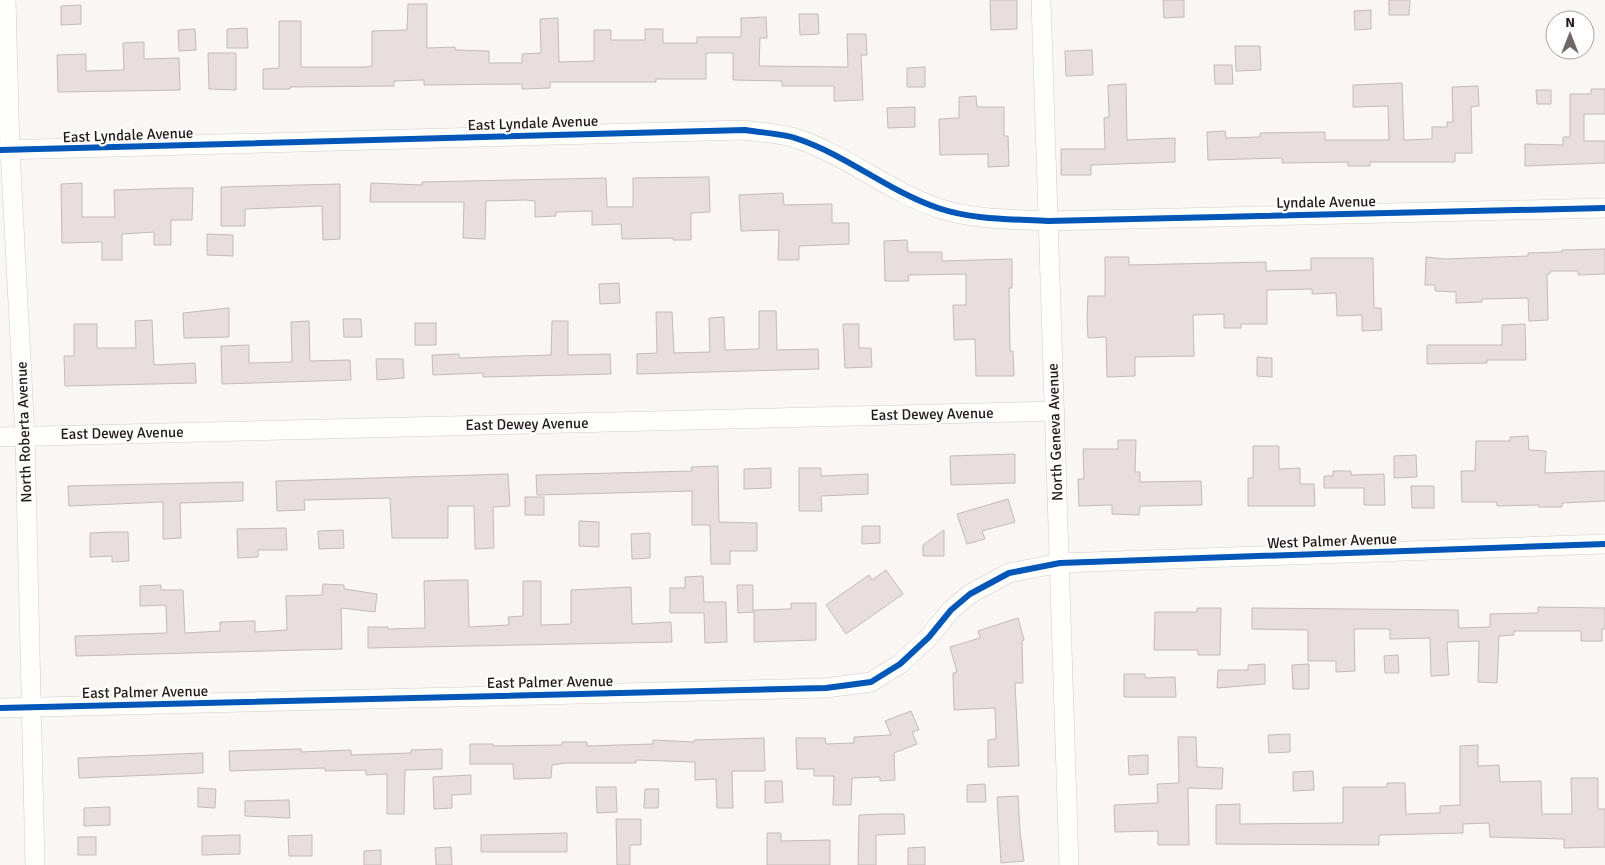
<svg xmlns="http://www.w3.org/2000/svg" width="1605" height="865" viewBox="0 0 1605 865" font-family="Signika,sans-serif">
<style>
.building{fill:#e8dedd;stroke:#c2bbba}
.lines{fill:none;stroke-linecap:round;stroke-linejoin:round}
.street-casing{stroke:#d2ccc8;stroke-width:20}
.street{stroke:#fefefd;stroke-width:19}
.cycleway-casing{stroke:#fff;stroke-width:9}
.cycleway{stroke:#0057b8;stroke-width:6}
.labels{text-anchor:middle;stroke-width:4.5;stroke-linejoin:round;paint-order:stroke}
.street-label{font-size:15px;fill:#251b16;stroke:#fff}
</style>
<rect width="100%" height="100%" fill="#f9f6f4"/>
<!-- building -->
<g class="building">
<polygon points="990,0 1017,0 1017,29 991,30"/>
<polygon points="1163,0 1184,0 1184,17 1164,18"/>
<polygon points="1389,0 1410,0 1409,15 1389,15"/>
<polygon points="408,4 427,4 427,48 455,47 455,50 489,51 489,63 522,63 522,54 541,53 540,19 558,18 559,62 594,61 594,30 611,30 611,40 645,40 645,29 663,29 663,43 697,43 697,37 741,37 741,18 766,17 767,38 760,38 759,66 848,67 847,34 866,34 867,55 861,55 863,100 834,101 834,86 782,86 782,81 733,80 733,53 706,53 706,79 656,79 656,82 550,82 550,88 522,89 522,84 424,85 424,80 394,81 394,86 290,87 290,89 263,89 263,69 279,68 279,21 301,21 301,67 366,67 372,66 372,31 407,30"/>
<polygon points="81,5 81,24 61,25 61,6"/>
<polygon points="1371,10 1371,29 1355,30 1354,11"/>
<polygon points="799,14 818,14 819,34 800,35"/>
<polygon points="247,28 248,48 227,48 227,29"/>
<polygon points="195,29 196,50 179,51 178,30"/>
<polygon points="144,42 144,59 179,58 180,90 58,92 57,55 86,54 86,71 124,70 123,43"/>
<polygon points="1235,46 1260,46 1261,70 1236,71"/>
<polygon points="1092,50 1093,75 1066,76 1065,51"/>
<polygon points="208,53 236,53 236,90 209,89"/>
<polygon points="1214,65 1232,65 1233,84 1215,84"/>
<polygon points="925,67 925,87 907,87 907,68"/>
<polygon points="1402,83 1404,140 1432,139 1432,127 1447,127 1447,122 1453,122 1452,87 1478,86 1479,106 1471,107 1472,153 1455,153 1455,162 1370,162 1370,166 1348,166 1348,162 1282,163 1282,158 1208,160 1207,132 1225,131 1226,138 1260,137 1260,133 1325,132 1325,140 1389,140 1388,106 1353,107 1353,85"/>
<polygon points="1126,84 1127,140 1175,138 1175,162 1091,165 1091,175 1061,175 1061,149 1105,149 1104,118 1109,117 1108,85"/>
<polygon points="1591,89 1605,89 1605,114 1584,114 1584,141 1605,141 1605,163 1525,166 1525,144 1563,145 1563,137 1570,137 1570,94 1591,94"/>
<polygon points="1536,90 1551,90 1551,104 1537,104"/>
<polygon points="976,96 977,107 1004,107 1004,136 1008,136 1009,166 988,167 988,154 940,155 939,119 959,118 959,97"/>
<polygon points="915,107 915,127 888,128 887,108"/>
<polygon points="709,177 710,212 691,213 691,240 673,240 673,238 622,239 621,224 592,225 592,211 556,212 556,216 535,217 535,201 526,200 486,201 485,239 463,238 464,202 370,202 371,183 422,185 422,182 606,178 607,207 633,207 633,178"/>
<polygon points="82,183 82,217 115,217 114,190 178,188 193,188 192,220 171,220 171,245 154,245 154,232 122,234 122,260 102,260 102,242 62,243 61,184"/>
<polygon points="340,184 340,239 323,240 322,206 245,209 245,226 221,226 221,187"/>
<polygon points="783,193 784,205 832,204 832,223 849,223 849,244 799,246 799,260 778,260 779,230 741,231 739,195"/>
<polygon points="207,234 233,235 233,256 207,255"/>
<polygon points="907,240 908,252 942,252 942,261 1012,259 1012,288 1009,288 1010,351 1013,351 1014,376 976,376 975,339 954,340 953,305 966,305 966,274 908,275 909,281 885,281 884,241"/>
<polygon points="1605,249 1605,274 1578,275 1578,271 1550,271 1550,274 1547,274 1548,320 1529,321 1528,298 1482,299 1482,302 1456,303 1456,292 1435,291 1435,285 1425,285 1426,257 1445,259 1528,256 1528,253 1562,252 1562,250"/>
<polygon points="1105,257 1129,257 1129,265 1266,262 1266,271 1311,270 1311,258 1373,258 1374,308 1381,308 1382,330 1362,331 1362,315 1337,316 1336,293 1312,294 1312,289 1267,290 1267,324 1241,324 1241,328 1224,328 1224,314 1193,315 1194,356 1135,357 1135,376 1107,377 1106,337 1088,338 1087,317 1088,296 1105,296"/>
<polygon points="619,283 620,303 600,304 599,284"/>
<polygon points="229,308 229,337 184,338 183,313"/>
<polygon points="759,311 776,311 777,350 818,349 819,369 637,374 637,354 657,353 656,312 672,312 674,353 710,352 709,318 724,317 725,350 759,349"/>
<polygon points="343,319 361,319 362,337 344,337"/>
<polygon points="152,320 154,365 195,363 196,383 65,386 64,356 74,356 74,324 97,324 97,348 136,348 135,321"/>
<polygon points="309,321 310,361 350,360 351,380 222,384 221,346 249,345 249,363 292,362 291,322"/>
<polygon points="552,321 568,321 568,355 610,354 611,374 483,377 483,373 433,375 432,355 459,354 459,358 551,355"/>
<rect x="415" y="323" width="21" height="22"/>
<polygon points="843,324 859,324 859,348 871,348 872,367 845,368"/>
<polygon points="1525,324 1526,360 1487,360 1487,363 1427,364 1427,345 1502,345 1502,325"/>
<polygon points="1257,357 1272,358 1272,377 1257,376"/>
<polygon points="376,359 403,359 404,378 377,380"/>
<polygon points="1528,436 1529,450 1546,451 1545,473 1605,471 1605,501 1562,503 1562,507 1539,507 1539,505 1497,506 1497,502 1462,502 1461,471 1475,471 1476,441 1510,441 1510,437"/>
<polygon points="1118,440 1136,440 1135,472 1140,472 1140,482 1201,481 1202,505 1140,506 1139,515 1112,514 1112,505 1079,506 1078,479 1084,479 1083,449 1118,449"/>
<polygon points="1253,446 1279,446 1279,469 1300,468 1300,484 1314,484 1315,506 1248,506 1248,478 1253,478"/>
<polygon points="1015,454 1015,483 951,485 950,456"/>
<polygon points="1416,455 1417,477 1394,478 1394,456"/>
<polygon points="718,466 719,522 757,523 757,551 730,551 730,564 711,564 710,525 692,525 692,491 537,495 536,475 692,471 691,467"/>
<polygon points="771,468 771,488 744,489 744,469"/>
<polygon points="799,468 821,468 821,476 868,474 868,494 821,496 822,511 799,511"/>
<polygon points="1333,471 1351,471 1351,475 1384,474 1385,505 1364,505 1364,488 1324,488 1324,476 1333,476"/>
<polygon points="508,474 510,506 493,507 494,548 475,549 474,506 448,506 448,538 392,538 390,498 304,500 305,510 277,511 276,481"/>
<polygon points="243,482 243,501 180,503 181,538 163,539 163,502 69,506 68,486"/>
<polygon points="1411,486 1434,486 1434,508 1412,508"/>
<rect x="525" y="497" width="19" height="18"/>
<polygon points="1008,499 1015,522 982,531 985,539 967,544 957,514"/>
<polygon points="579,521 599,522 599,547 579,546"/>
<polygon points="862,526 880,526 880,543 862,544"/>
<polygon points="286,528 287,550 258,550 258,557 238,558 237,529"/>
<polygon points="343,530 344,548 319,549 318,531"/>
<polygon points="944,530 944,556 923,556 923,545"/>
<polygon points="111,532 128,532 129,561 112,562 112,556 90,557 90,533"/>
<polygon points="650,533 650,558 632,559 631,534"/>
<polygon points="886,570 903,594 846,634 826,605 869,575 872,580"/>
<polygon points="703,576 704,602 726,602 727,642 705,643 704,613 670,613 670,588 685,588 685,577"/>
<polygon points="450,580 468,580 469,627 509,625 508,617 523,616 523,581 541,581 541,625 571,624 571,590 631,587 632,624 671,622 672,642 368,648 368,627 388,627 388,629 425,628 424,581"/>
<polygon points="323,584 344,585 344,589 377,594 375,612 341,608 342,649 76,656 75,636 167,633 166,605 140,606 140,586 161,585 161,590 183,590 185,633 220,631 220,622 255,621 255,632 287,630 286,596 322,595"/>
<polygon points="737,585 753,585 753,612 738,613"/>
<polygon points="791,603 816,603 816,640 754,642 754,610 791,609"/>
<polygon points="1538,607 1605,608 1605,629 1602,629 1602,641 1581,641 1581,631 1514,631 1514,635 1499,636 1497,683 1478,682 1479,641 1447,642 1449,675 1431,676 1430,638 1390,639 1390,629 1354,629 1355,671 1336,672 1336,661 1308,661 1308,630 1252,629 1252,608 1458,610 1459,628 1490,627 1490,614 1538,613"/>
<polygon points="1197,608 1221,608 1220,655 1198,655 1198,650 1154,650 1155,612 1197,612"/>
<polygon points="1018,618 1024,640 1022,641 1023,683 1015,683 1019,766 988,767 988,740 996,739 995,708 954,710 953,673 957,672 950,647 980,638 978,631"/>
<polygon points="1398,655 1399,673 1385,673 1384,656"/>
<polygon points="1265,664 1265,684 1217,688 1218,670 1248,670 1248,665"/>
<polygon points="1309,664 1309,689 1293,689 1292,665"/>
<polygon points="1124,674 1145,674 1145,678 1175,677 1176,697 1124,697"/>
<polygon points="911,711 919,730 912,732 917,744 894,753 895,780 880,781 880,777 852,778 851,805 833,805 834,776 814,776 814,769 797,769 796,738 825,738 826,744 854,743 854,737 891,735 885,721"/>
<polygon points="1290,734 1290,752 1269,753 1268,735"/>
<polygon points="1178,737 1196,737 1197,767 1223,768 1222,789 1188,788 1189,845 1158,845 1158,831 1115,832 1114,805 1158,803 1157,784 1179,783"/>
<polygon points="764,738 765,771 732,771 733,808 717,808 716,779 695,780 695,762 636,760 636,763 566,763 552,765 551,778 514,779 513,764 470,764 470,744 493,744 494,746 562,745 562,742 587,742 587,746 653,744 653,740 694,742 694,740"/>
<polygon points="1478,745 1478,766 1499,765 1500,782 1541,781 1542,814 1572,814 1571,778 1598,778 1598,809 1605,809 1605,847 1564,848 1564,839 1490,837 1489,823 1463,824 1463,833 1379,835 1379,845 1216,844 1216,805 1240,804 1240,824 1343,823 1343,787 1387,787 1387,783 1405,783 1406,814 1440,813 1440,806 1460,805 1460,746"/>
<polygon points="301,749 301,752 351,750 351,755 411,753 411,750 442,749 442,769 405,770 404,814 387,814 387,774 366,775 366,770 325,771 325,768 230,771 229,751"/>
<polygon points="203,753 203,773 79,778 78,758"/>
<polygon points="1148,755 1148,774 1129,775 1128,756"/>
<polygon points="1313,771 1314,790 1293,791 1293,772"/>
<polygon points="471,775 471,794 452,795 452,808 434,809 433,777"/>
<polygon points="765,781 782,781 783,802 765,803"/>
<polygon points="985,784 986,802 967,802 967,785"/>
<polygon points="596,787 616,787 617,812 597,813"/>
<polygon points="198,788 216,789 215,808 198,807"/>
<polygon points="645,789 659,789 658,808 644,808"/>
<polygon points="1018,796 1020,832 1024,861 1001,863 997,797"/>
<polygon points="289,800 290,818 245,816 245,801"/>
<polygon points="110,807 110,825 84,826 84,808"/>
<polygon points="881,814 904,814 905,834 876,835 876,865 858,865 859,815"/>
<polygon points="616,819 641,819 641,845 630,845 630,865 617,865"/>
<polygon points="567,833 567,852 481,852 481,835"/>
<polygon points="767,833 781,833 781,841 830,840 830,865 767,865"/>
<polygon points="240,835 240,854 202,855 202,836"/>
<polygon points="312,835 312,856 289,856 288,836"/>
<rect x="78" y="837" width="18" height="18"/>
<polygon points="451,847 452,865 436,865 435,848"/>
<polygon points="925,847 925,865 908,865 908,848"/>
<polygon points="381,850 381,865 364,865 364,851"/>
</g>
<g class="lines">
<!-- street casing -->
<g class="street-casing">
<g id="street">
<polyline points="6,0 10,150 25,436 35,865"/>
<polyline points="1041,0 1069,865"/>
<path d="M0 150 745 130C762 133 782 133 798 139 848 156 888 191 938 208 973 220 1012 219 1048 221L1605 208"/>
<polyline points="0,437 1055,411"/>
<polyline points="0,708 826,688 871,682 900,664 929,637 951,610 970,594 1009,573 1060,563 1605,544"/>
</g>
</g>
<!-- street -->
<use href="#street" class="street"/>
<!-- cycleway casing -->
<g class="cycleway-casing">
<g id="cycleway">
<path d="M0 150 745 130C762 133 782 133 798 139 848 156 888 191 938 208 973 220 1012 219 1048 221L1605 208"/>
<polyline points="0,708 826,688 871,682 900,664 929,637 951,610 970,594 1009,573 1060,563 1605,544"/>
</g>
</g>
<!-- cycleway -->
<use href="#cycleway" class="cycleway"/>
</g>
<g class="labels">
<!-- street labels -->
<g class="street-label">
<text transform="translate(533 123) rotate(-2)" y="5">East Lyndale Avenue</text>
<text transform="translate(128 135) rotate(-2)" y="5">East Lyndale Avenue</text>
<text transform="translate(1326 202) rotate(-1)" y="5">Lyndale Avenue</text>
<text transform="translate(932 414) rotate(-1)" y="5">East Dewey Avenue</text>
<text transform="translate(527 424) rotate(-1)" y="5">East Dewey Avenue</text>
<text transform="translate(24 432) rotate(-92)" y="5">North Roberta Avenue</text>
<text transform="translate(1055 432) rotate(-92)" y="5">North Geneva Avenue</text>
<text transform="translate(122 433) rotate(-1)" y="5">East Dewey Avenue</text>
<text transform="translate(1332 541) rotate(-2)" y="5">West Palmer Avenue</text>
<text transform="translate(550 682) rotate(-1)" y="5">East Palmer Avenue</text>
<text transform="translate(145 692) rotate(-1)" y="5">East Palmer Avenue</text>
</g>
</g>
<!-- north arrow -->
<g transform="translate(1570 35)"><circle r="24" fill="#ffffff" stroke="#a8a4a2"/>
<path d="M0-4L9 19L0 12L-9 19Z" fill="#6f6864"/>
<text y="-8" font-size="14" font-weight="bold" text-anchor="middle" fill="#251b16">N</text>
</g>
</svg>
